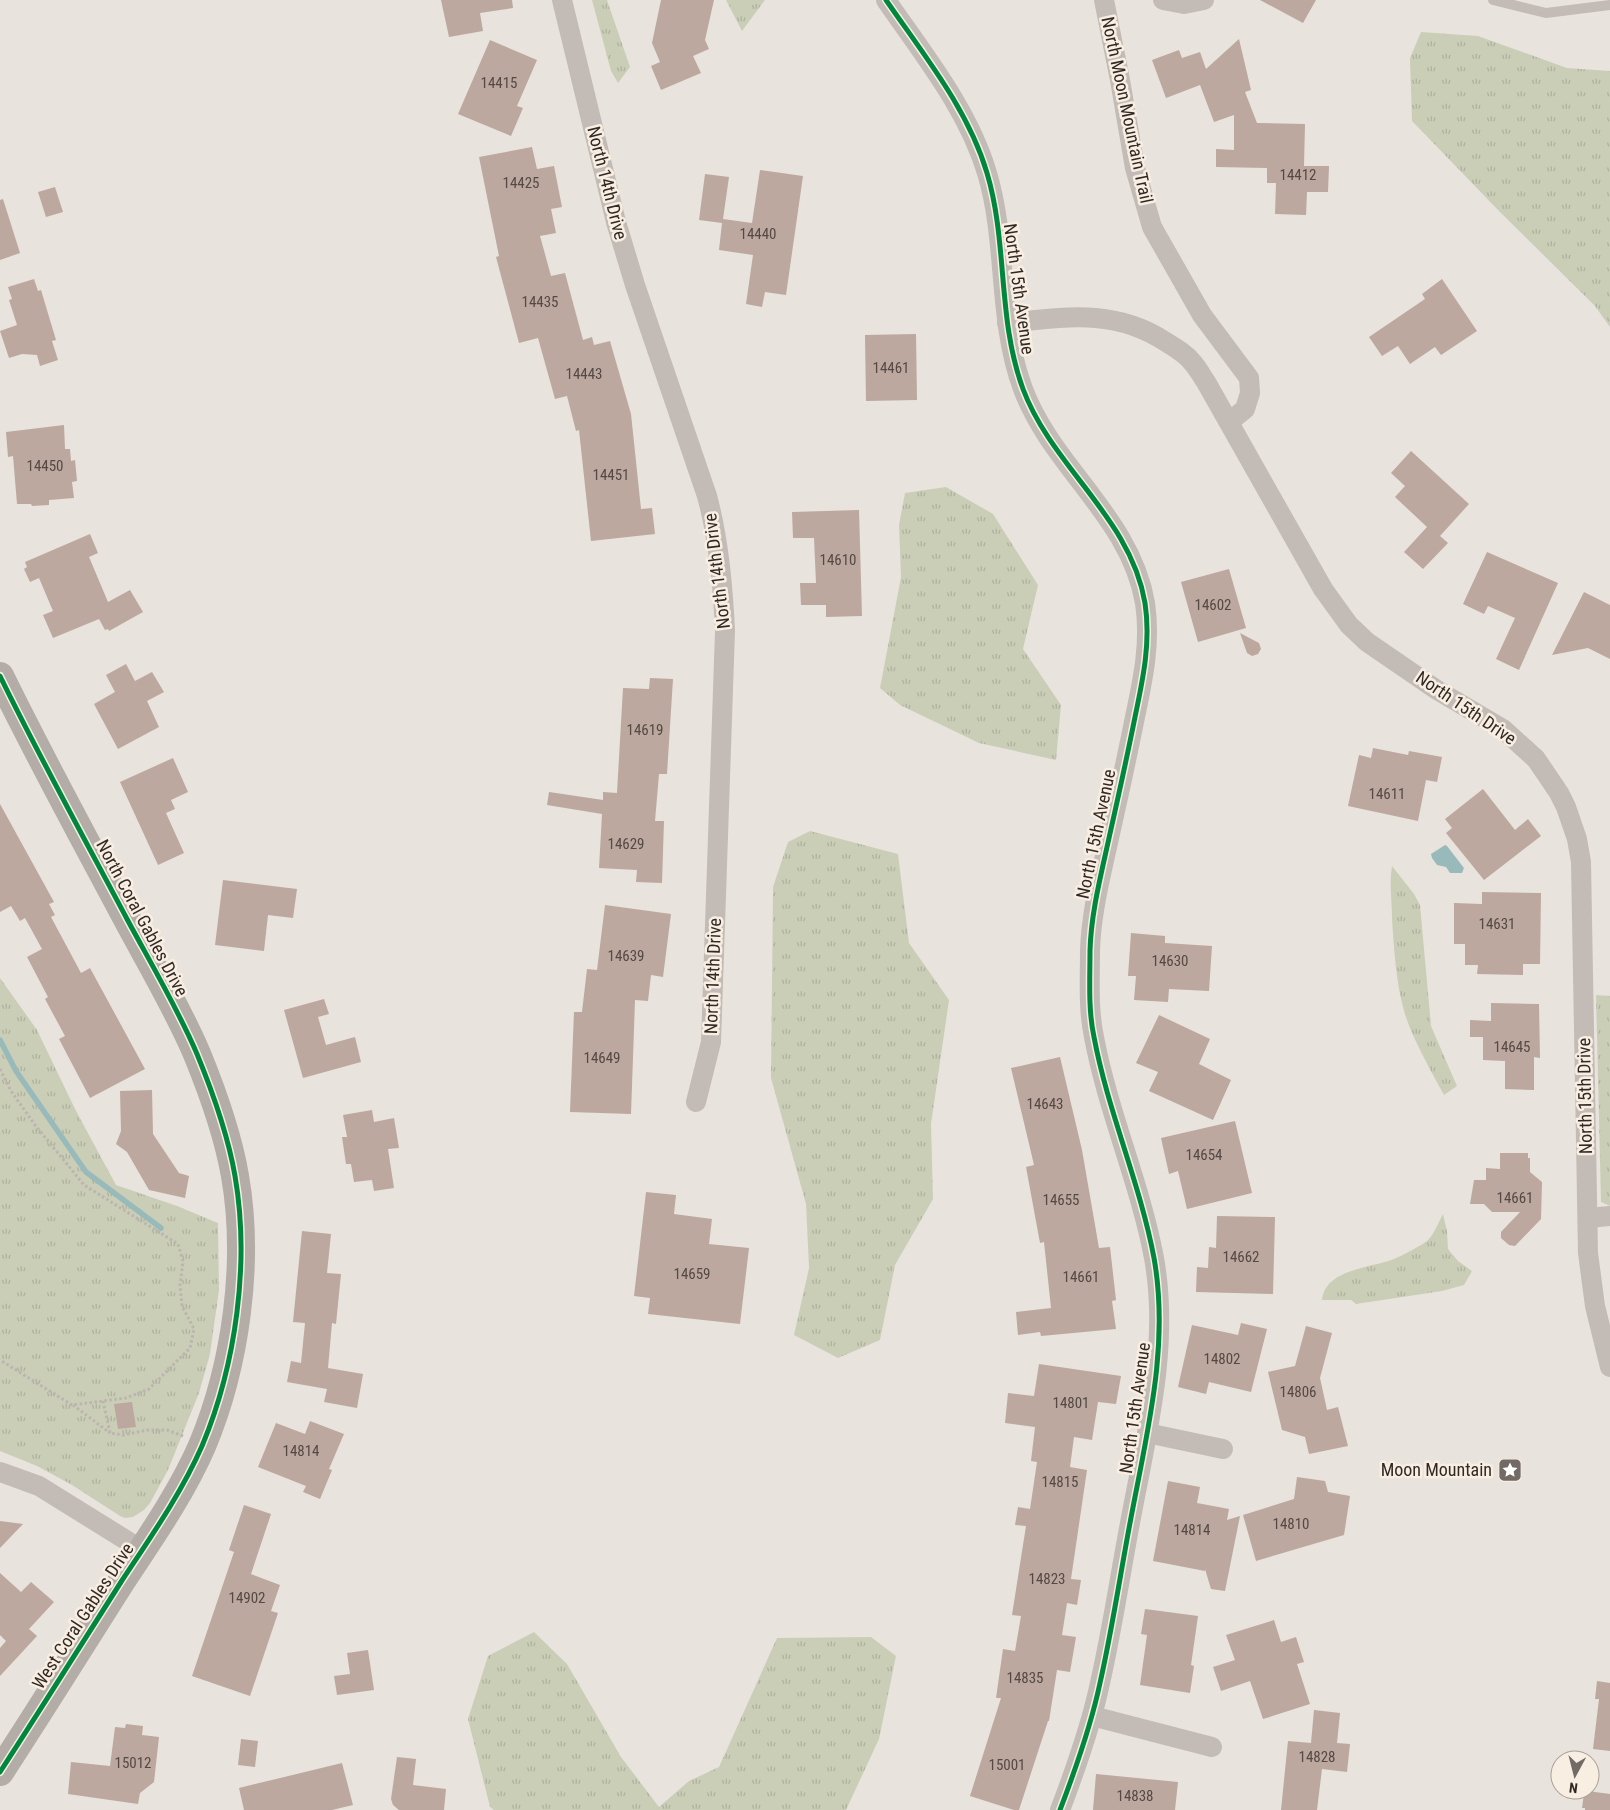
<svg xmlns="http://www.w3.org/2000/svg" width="1610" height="1810" viewBox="0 0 1610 1810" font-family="'Roboto Condensed',sans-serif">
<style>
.grass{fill:url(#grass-tufts)}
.water{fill:#99baba}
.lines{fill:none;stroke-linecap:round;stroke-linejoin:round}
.stream{stroke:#99baba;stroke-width:5.5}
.building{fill:#bca89f}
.path{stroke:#bbb4af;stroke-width:3;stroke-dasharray:2.5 2.5;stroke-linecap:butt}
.lane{stroke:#c3bcb6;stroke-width:10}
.street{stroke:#c3bcb6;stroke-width:20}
.secondary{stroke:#b3aca7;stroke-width:28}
.cycleway-casing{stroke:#f8eee2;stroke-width:8}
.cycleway{stroke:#00873e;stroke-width:5}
.labels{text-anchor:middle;stroke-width:5;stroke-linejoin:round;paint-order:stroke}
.number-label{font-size:15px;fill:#544944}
.street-label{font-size:18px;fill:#322925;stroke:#f8eee2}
.poi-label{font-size:18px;fill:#322925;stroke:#f8eee2;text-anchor:end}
</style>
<defs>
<pattern id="grass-tufts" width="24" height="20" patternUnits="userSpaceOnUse" patternTransform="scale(1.25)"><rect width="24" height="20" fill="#caceb7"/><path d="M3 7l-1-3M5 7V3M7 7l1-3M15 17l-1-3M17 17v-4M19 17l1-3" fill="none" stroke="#aeb19d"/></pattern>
</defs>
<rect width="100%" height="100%" fill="#e9e3dd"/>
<!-- grass -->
<g class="grass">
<polygon points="592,0 607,0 630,67 618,83 611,71"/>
<polygon points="726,0 765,0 742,31"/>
<polygon points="1421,32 1478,36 1567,68 1610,71 1610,327 1595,306 1499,211 1412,121 1410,58"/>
<polygon points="946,487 993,514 1038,585 1023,649 1061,705 1056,760 979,743 900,705 880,688 901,577 899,525 905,493"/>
<polygon points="810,831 898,854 909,943 949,1000 931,1124 933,1199 895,1265 880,1340 838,1358 794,1335 809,1268 806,1204 771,1078 773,887 788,842"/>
<path d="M1392 866 1414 894 1420 905 1431 1026 1457 1086 1444 1095C1431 1071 1412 1038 1404 1011 1396 982 1394 950 1392 919 1392 900 1389 885 1392 866Z"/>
<polygon points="0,978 37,1030 75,1109 116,1185 177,1206 218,1223 219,1290 210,1354 199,1393 168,1470 150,1503 144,1510 133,1517 125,1518 120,1516 72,1485 37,1466 0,1451"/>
<polygon points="1596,995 1610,996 1610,1206 1601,1202"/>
<path d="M1443 1214 1447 1231 1448 1249 1458 1261 1472 1271 1464 1285 1442 1291 1356 1304 1351 1300H1322C1325 1269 1371 1268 1394 1259 1403 1255 1421 1246 1428 1240 1434 1234 1439 1221 1443 1214Z"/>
<polygon points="534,1632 567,1664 621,1757 659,1807 689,1781 719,1767 777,1638 871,1637 896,1656 879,1739 846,1810 494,1810 490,1807 468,1719 488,1656"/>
</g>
<!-- water -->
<polygon class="water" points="1445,845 1447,846 1464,868 1462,873 1450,873 1446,867 1437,865 1432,858 1431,854"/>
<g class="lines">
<!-- stream -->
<polyline class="stream" points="0,1040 16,1071 86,1172 161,1228"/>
</g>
<!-- building -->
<g class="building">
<polygon points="441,0 512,0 513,8 480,13 483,31 449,37"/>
<polygon points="661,0 714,0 705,40 709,49 693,56 701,73 661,90 651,66 660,62 652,43"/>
<polygon points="1260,0 1316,0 1303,23"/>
<polygon points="1239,39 1251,90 1245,92 1257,123 1305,124 1304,166 1329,166 1328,192 1307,192 1306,215 1275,214 1276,183 1267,183 1267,168 1216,167 1216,149 1234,150 1234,115 1214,122 1200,85 1166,98 1152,60 1179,50 1182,58 1200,52 1206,69"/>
<polygon points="490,40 537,60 517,106 523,108 511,136 458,114"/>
<polygon points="532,147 537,169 554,166 562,207 551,209 556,233 540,236 551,276 565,273 583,340 592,337 594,345 610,341 631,414 641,509 652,508 655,534 591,541 579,430 576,431 567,396 555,399 538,338 519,343 496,257 499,256 479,157"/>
<polygon points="760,170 803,176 786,295 765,292 762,307 746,304 753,255 719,250 722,223 699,220 705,174 729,177 723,219 752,223"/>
<polygon points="55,187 63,212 46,217 38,192"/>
<polygon points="3,199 20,253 0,260 0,200"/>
<polygon points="34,279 38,291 41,290 56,340 52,341 58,360 40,366 37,355 22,354 9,358 0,331 17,325 9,300 12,299 8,287"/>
<polygon points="1442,279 1477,331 1441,355 1435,347 1410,364 1398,346 1382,356 1369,337 1425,299 1422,294"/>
<polygon points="916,334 917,400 866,401 865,335"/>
<polygon points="64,425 65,449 70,449 71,461 75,460 77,481 72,482 74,498 49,500 49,505 32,506 31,504 17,504 13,456 8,457 6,432"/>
<polygon points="1411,451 1469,504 1440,536 1448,543 1423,569 1404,552 1427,527 1395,497 1405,486 1391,473"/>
<polygon points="859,510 862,616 826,617 826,605 801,605 800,583 816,583 814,538 793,538 792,512"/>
<polygon points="90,534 98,553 89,557 108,602 130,590 143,612 109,631 108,629 105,630 99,619 53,638 43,615 53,611 39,578 30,582 24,569 27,567 25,562"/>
<polygon points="1487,552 1558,583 1519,670 1496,659 1515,618 1488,606 1484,614 1463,604"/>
<polygon points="1229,569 1246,628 1198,642 1181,582"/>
<polygon points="1584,592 1610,605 1610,659 1588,648 1552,655"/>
<polygon points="1240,633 1259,643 1261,649 1258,654 1252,656 1247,653"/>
<polygon points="126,664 135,681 152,672 164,692 147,701 159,727 118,749 94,704 115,692 106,675"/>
<polygon points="650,678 673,679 667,774 659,774 655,821 664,821 662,883 636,882 637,870 599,868 602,814 547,805 549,792 603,800 603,792 617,793 623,688 649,689"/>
<polygon points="1373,748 1408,755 1409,751 1442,757 1437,782 1426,780 1418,821 1348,806 1359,755 1371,758"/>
<polygon points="173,758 188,792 171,800 175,809 166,813 184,853 158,865 120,782"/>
<polygon points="1483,789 1515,830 1528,819 1541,836 1484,880 1446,833 1452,828 1445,819"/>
<polygon points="0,804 54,902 49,904 55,915 51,917 81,973 90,968 145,1069 90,1098 59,1039 65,1036 45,999 48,997 27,957 42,949 25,918 20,921 11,906 0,912"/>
<polygon points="223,880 297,889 293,918 268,915 264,951 215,945"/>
<polygon points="1482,892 1541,893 1540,964 1523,964 1523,975 1477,974 1478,965 1465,965 1465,944 1454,944 1454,903 1482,904"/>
<polygon points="605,905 671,914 663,977 651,975 648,1001 635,1000 631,1114 570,1112 574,1012 582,1012 587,969 597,970"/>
<polygon points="1131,933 1165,936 1165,943 1212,946 1209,991 1169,989 1168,1002 1134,1000 1136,976 1128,976"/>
<polygon points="324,999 329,1014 318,1017 326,1045 355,1037 361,1062 303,1078 284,1010"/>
<polygon points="1491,1003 1539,1004 1540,1058 1534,1057 1534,1090 1505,1089 1505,1061 1483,1060 1483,1037 1470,1037 1470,1020 1491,1021"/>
<polygon points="1159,1015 1210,1039 1199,1064 1231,1080 1213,1120 1149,1091 1158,1072 1136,1063"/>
<polygon points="1060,1057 1082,1150 1099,1248 1110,1247 1116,1300 1112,1301 1116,1329 1041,1336 1040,1332 1018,1335 1016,1312 1051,1308 1044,1242 1040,1243 1026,1167 1034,1165 1011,1068"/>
<polygon points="152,1090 153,1134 179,1173 189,1176 185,1198 149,1190 127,1152 116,1144 121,1131 120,1091"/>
<polygon points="372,1110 374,1122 394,1118 399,1148 388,1149 394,1188 374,1191 372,1180 354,1182 351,1164 346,1164 342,1137 347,1137 343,1115"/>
<polygon points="1235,1121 1252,1193 1187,1209 1178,1171 1169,1174 1161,1138"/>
<polygon points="1500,1153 1528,1153 1528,1158 1530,1158 1530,1172 1542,1182 1541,1219 1515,1246 1509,1245 1501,1238 1501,1232 1520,1212 1492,1212 1484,1204 1470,1204 1474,1180 1486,1180 1486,1168 1500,1169"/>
<polygon points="646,1192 676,1195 674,1214 712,1219 709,1244 749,1248 740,1324 648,1314 650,1298 634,1296"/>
<polygon points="1217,1216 1275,1217 1273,1294 1196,1292 1197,1267 1208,1268 1209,1247 1216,1248"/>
<polygon points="302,1231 331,1234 327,1273 341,1274 336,1324 332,1323 328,1368 363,1374 357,1408 324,1402 327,1389 287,1382 291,1361 301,1363 305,1323 293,1322"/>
<polygon points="1241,1323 1267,1329 1251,1392 1209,1382 1206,1394 1178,1387 1192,1325 1238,1335"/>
<polygon points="1306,1326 1332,1333 1320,1378 1327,1410 1338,1407 1348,1446 1309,1454 1305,1437 1282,1430 1268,1372 1295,1366"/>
<polygon points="1039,1364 1121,1376 1116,1404 1098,1402 1092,1440 1074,1437 1070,1467 1087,1470 1071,1579 1081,1580 1077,1605 1067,1603 1062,1635 1076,1637 1070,1672 1057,1670 1049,1721 1048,1721 1019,1810 1014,1810 970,1796 1001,1698 996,1698 1003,1649 1015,1651 1021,1616 1012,1615 1026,1526 1015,1525 1018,1507 1030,1509 1037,1462 1031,1461 1035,1427 1005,1423 1008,1393 1034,1396"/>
<polygon points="132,1402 136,1427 118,1429 114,1404"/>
<polygon points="310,1421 344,1434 329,1469 332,1470 320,1499 303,1492 306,1486 258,1467 276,1423 305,1434"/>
<polygon points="1297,1477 1325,1481 1328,1492 1350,1496 1344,1535 1256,1561 1243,1515 1294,1499"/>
<polygon points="1168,1481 1200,1487 1197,1503 1229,1509 1227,1520 1240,1516 1225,1591 1211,1589 1205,1569 1205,1571 1153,1561"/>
<polygon points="244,1505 271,1514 251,1574 280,1585 271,1611 278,1613 250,1696 192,1676 234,1552 229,1550"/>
<polygon points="0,1521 23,1524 0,1548"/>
<polygon points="0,1573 21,1592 31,1582 54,1602 29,1629 37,1636 0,1676 0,1648 6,1641 0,1635"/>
<polygon points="1145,1609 1198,1616 1191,1665 1194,1666 1190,1693 1140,1685 1147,1635 1141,1634"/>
<polygon points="1274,1620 1281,1642 1296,1637 1304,1662 1297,1664 1310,1704 1263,1719 1250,1681 1221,1691 1213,1667 1235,1660 1226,1635"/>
<polygon points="368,1650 374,1690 337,1695 334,1676 350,1674 347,1653"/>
<polygon points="1597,1681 1610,1683 1610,1751 1593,1749 1599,1699 1595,1699"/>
<polygon points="1314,1710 1340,1713 1337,1743 1350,1744 1347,1772 1322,1769 1317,1810 1281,1810 1288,1741 1311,1743"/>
<polygon points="126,1724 143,1726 142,1735 159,1737 154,1782 140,1793 138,1804 68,1794 71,1762 110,1766 115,1727 125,1728"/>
<polygon points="241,1739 258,1741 255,1767 238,1765"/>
<polygon points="397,1757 416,1759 413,1785 446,1789 444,1810 399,1810 393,1805 391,1799"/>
<polygon points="342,1763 353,1805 332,1810 244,1810 239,1788"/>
<polygon points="1096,1774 1178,1782 1175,1810 1093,1810"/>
<polygon points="1587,1791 1610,1794 1610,1810 1585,1810 1585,1808 1582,1808 1584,1794 1587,1794"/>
</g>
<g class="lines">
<!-- path -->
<g class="path">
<polyline points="0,1069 11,1091 35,1125 84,1185 178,1244 183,1261 180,1285 182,1306 194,1329 190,1348 149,1389 126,1398 72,1405 0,1360"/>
<polyline points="103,1401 110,1433 123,1435 148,1430 167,1430 183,1436"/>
<polyline points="73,1405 110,1433"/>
</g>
<!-- lane -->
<polyline class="lane" points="1493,0 1546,13 1610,5"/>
<!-- street -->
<g class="street">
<path d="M562 0 616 222 635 285 707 496C719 540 723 585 725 631L711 1042 696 1102"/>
<path d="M886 0C923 54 968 109 987 173 1008 243 997 319 1023 389 1052 467 1131 518 1145 603 1151 642 1143 679 1135 717 1127 757 1118 798 1109 838 1101 875 1091 913 1090 951 1090 979 1088 1009 1094 1037 1108 1112 1140 1183 1154 1258 1170 1347 1146 1436 1130 1523 1120 1576 1112 1630 1100 1683 1091 1726 1076 1768 1060 1810"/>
<polyline points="1104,0 1120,80 1135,168 1152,227 1202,315 1249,378 1250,393 1245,409 1229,422"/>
<polyline points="1163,0 1184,4 1204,0"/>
<path d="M1007 323C1065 317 1115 308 1166 342 1176 348 1186 354 1193 363 1198 369 1202 376 1206 382L1323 589 1349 625 1367 642 1437 690 1503 729 1536 759 1559 793 1566 807 1577 839 1581 862 1588 1253 1595 1306 1610 1367"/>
<polyline points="1588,1218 1610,1216"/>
<polyline points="1147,1433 1223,1449"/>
<polyline points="0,1472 39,1486 142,1550"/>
<polyline points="1092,1716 1212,1747"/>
</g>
<!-- secondary -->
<path class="secondary" d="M0 676C40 758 84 838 127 919 150 962 178 1009 197 1054 213 1093 228 1135 235 1176 250 1262 236 1365 202 1446 181 1494 150 1538 121 1582 81 1645 41 1709 0 1772"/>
<!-- cycleway casing -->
<g class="cycleway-casing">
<g id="cycleway">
<path d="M886 0C923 54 968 109 987 173 1008 243 997 319 1023 389 1052 467 1131 518 1145 603 1151 642 1143 679 1135 717 1127 757 1118 798 1109 838 1101 875 1091 913 1090 951 1090 979 1088 1009 1094 1037 1108 1112 1140 1183 1154 1258 1170 1347 1146 1436 1130 1523 1120 1576 1112 1630 1100 1683 1091 1726 1076 1768 1060 1810"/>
<path d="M0 676C40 758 84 838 127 919 150 962 178 1009 197 1054 213 1093 228 1135 235 1176 250 1262 236 1365 202 1446 181 1494 150 1538 121 1582 81 1645 41 1709 0 1772"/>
</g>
</g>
<!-- cycleway -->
<use href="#cycleway" class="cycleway"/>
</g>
<!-- icons -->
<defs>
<g id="sight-square" transform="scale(1.25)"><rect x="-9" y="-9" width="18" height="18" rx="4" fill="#726a65" stroke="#f8eee2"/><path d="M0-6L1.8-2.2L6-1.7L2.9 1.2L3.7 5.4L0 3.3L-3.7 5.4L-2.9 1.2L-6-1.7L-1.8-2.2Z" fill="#fff"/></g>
</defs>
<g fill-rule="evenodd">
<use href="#sight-square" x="1510" y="1470"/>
</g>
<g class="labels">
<!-- number labels -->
<g class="number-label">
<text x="499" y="88">14415</text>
<text x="1298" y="180">14412</text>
<text x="521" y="188">14425</text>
<text x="758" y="239">14440</text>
<text x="540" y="307">14435</text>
<text x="891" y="373">14461</text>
<text x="584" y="379">14443</text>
<text x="45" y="471">14450</text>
<text x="611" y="480">14451</text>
<text x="838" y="565">14610</text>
<text x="1213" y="610">14602</text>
<text x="645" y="735">14619</text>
<text x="1387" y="799">14611</text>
<text x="626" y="849">14629</text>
<text x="1497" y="929">14631</text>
<text x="626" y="961">14639</text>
<text x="1170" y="966">14630</text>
<text x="1512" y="1052">14645</text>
<text x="602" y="1063">14649</text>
<text x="1045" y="1109">14643</text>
<text x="1204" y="1160">14654</text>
<text x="1515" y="1203">14661</text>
<text x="1061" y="1205">14655</text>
<text x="1241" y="1262">14662</text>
<text x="692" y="1279">14659</text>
<text x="1081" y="1282">14661</text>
<text x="1222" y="1364">14802</text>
<text x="1298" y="1397">14806</text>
<text x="1071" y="1408">14801</text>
<text x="301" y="1456">14814</text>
<text x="1060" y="1487">14815</text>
<text x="1291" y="1529">14810</text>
<text x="1192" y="1535">14814</text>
<text x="1047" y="1584">14823</text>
<text x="247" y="1603">14902</text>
<text x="1025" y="1683">14835</text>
<text x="1317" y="1762">14828</text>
<text x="133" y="1768">15012</text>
<text x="1007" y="1770">15001</text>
<text x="1135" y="1801">14838</text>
</g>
<!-- street labels -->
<g class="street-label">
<text transform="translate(1127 110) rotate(78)" y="6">North Moon Mountain Trail</text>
<text transform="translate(607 183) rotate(76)" y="6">North 14th Drive</text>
<text transform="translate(1019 289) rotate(82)" y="6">North 15th Avenue</text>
<text transform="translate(717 571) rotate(-97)" y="6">North 14th Drive</text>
<text transform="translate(1466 708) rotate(34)" y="6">North 15th Drive</text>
<text transform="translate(1096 834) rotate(-78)" y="6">North 15th Avenue</text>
<text transform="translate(142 918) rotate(62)" y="6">North Coral Gables Drive</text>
<text transform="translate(713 976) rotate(-88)" y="6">North 14th Drive</text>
<text transform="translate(1585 1096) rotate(-91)" y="6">North 15th Drive</text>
<text transform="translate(1135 1408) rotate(-82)" y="6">North 15th Avenue</text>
<text transform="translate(83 1616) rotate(-57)" y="6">West Coral Gables Drive</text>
</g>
<!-- poi labels -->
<g class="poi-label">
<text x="1492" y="1476">Moon Mountain</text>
</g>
</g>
<!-- north arrow -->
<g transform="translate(1575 1775) rotate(187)"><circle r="24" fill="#f8eee2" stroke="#a99f96"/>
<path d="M0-4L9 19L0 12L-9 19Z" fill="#726a65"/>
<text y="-8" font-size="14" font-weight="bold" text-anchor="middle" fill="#322925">N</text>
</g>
</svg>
